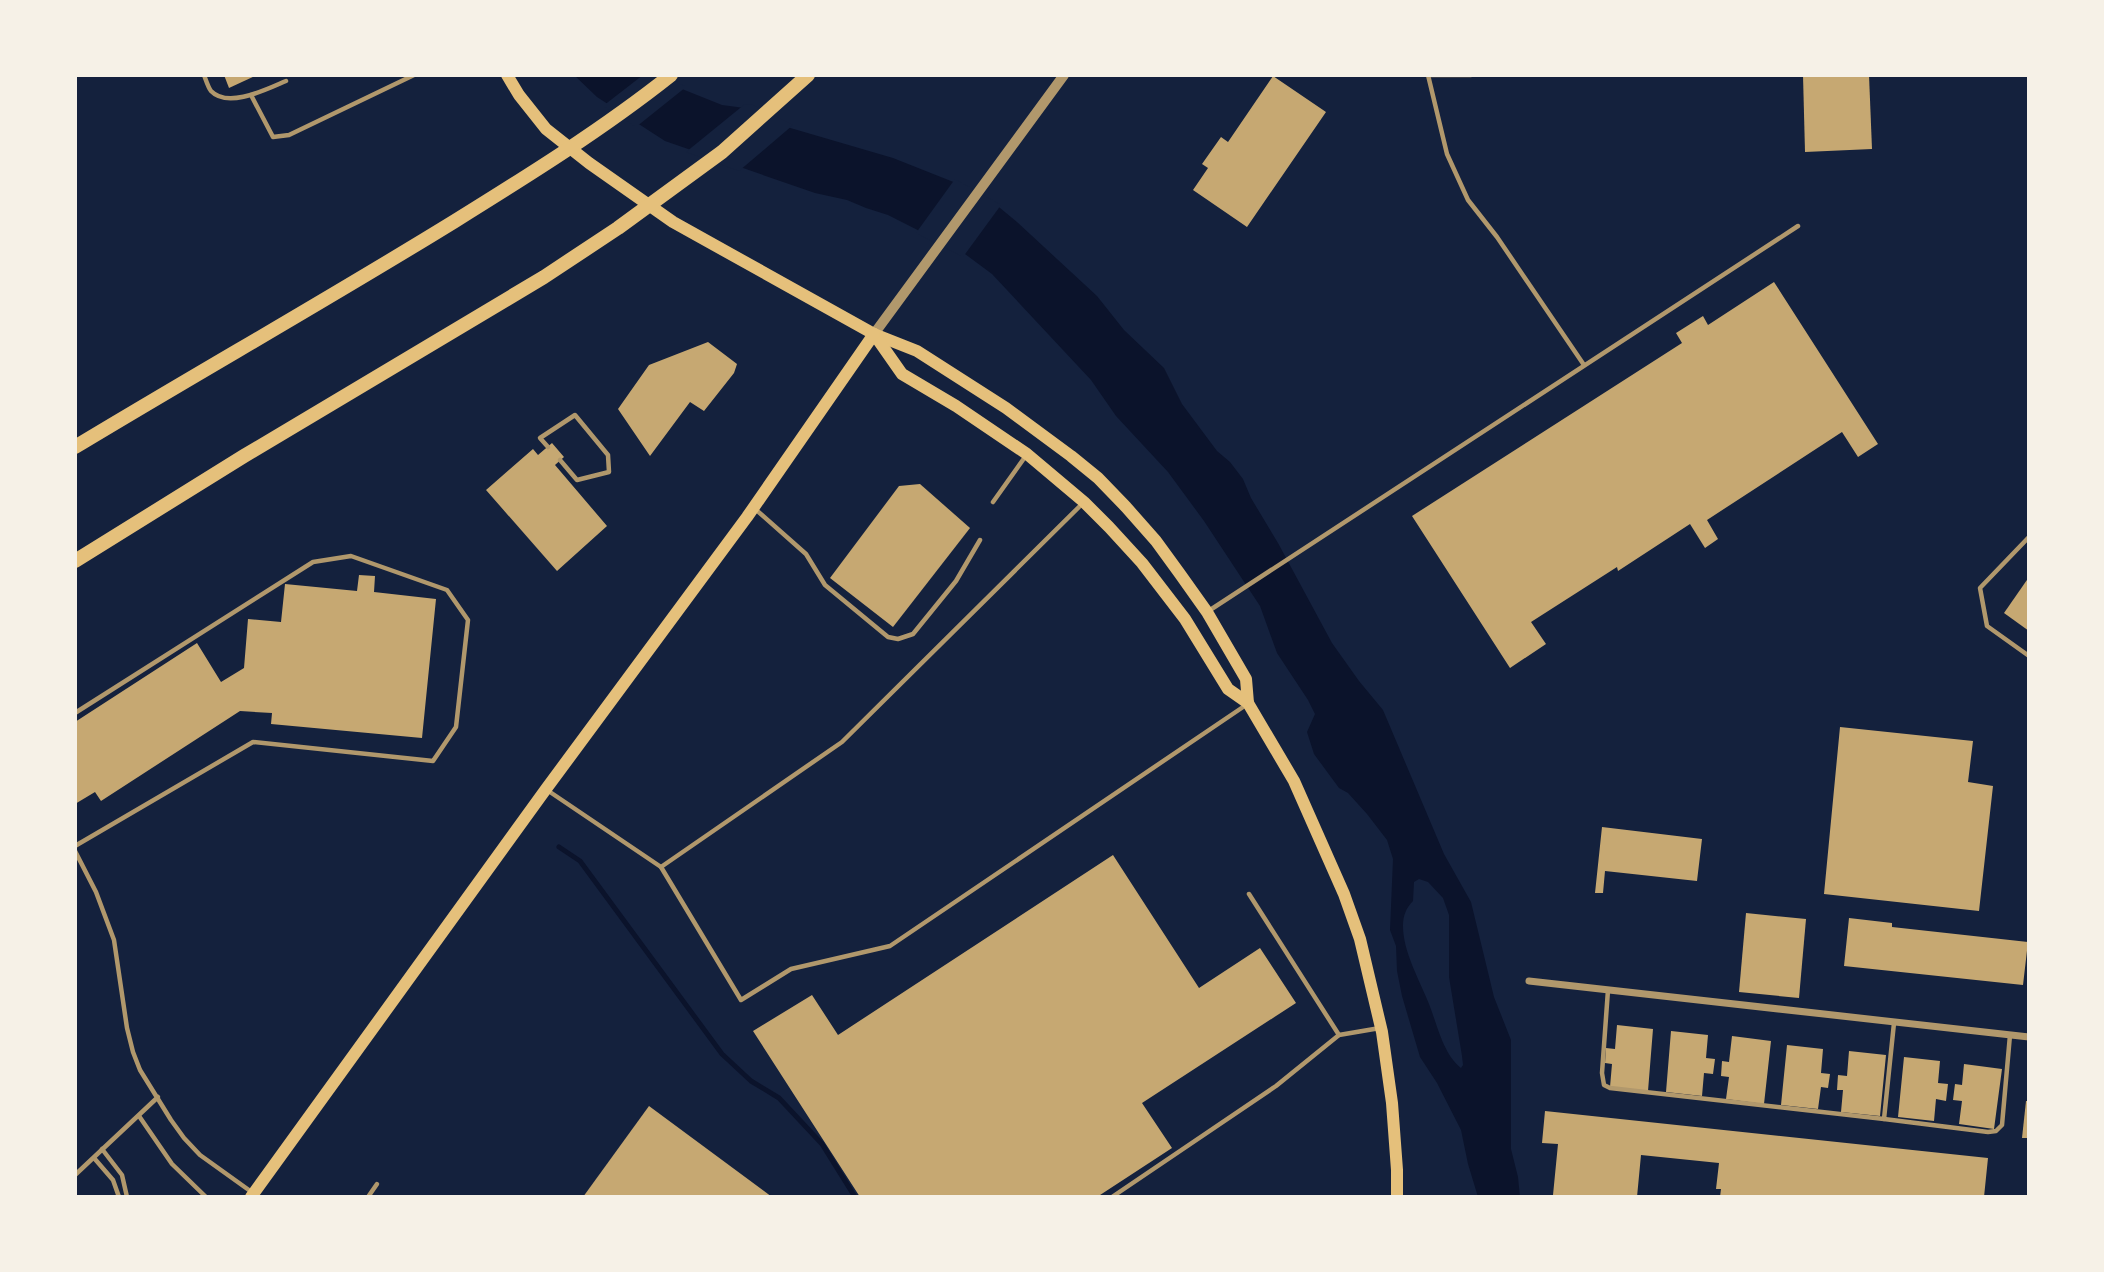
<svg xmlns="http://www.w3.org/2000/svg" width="2104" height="1272" viewBox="0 0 2104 1272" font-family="Cabin,sans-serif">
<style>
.water{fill:#0b132b;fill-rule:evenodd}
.pier{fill:#14213d}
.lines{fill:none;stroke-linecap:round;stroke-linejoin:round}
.stream{stroke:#0b132b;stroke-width:5}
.building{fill:#c6a872}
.service{stroke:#b1986c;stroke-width:4.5}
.minor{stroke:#b1986c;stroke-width:7}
.tertiary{stroke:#b1986c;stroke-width:10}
.secondary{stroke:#e5c07b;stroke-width:12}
.motorway{stroke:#e5c07b;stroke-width:14}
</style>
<rect width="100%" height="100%" fill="#14213d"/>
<!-- water -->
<path class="water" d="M574 75H658L677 87 722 105 752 109 787 127 893 158 956 183 994 203 1017 222 1097 296 1124 330 1164 368 1182 404 1217 451 1230 462 1243 479 1251 498 1278 543 1332 643 1359 681 1383 710 1444 854 1471 902 1494 997 1511 1040V1149L1518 1177 1520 1197H1478L1468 1164 1461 1130 1437 1083 1420 1057 1402 996 1397 971 1396 946 1390 930 1393 859 1387 840 1367 814 1348 793 1339 788 1314 754 1307 732 1315 714 1308 700 1277 653 1260 606 1204 521 1168 472 1116 416 1091 380 992 274 965 254 888 215 866 208 847 200 815 193 665 141 597 97ZM1419 879 1428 882 1443 898 1449 915V977L1462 1056 1463 1065 1461 1068C1443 1054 1437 1024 1429 1004 1420 981 1403 952 1403 926 1403 916 1406 908 1413 901L1414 882Z"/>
<!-- pier -->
<g class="pier">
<polygon points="643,75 665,75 686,87 636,127 603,106"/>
<polygon points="745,104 753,105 793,125 739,171 686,152"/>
<polygon points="955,179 1001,205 963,257 916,233"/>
</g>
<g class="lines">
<!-- stream -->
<polyline class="stream" points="559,847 580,861 722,1054 751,1081 779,1098 822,1144 855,1197"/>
</g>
<!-- building -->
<g class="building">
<polygon points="224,75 257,75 229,88"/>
<polygon points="1803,75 1869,75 1872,149 1805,152"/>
<polygon points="1273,76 1326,112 1247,227 1193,190 1208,168 1202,164 1221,137 1228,142"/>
<polygon points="1774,282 1878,444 1858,457 1842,432 1707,520 1718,539 1705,548 1690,524 1618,571 1617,567 1531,622 1546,644 1510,668 1412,516 1682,343 1676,333 1703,316 1708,325"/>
<polygon points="708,342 737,364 734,373 704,411 690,402 650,456 618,409 649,365"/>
<polygon points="552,443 564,457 555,465 607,526 557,571 486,490 533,449 538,455"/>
<polygon points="920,484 970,528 893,627 830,578 899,486"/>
<polygon points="359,575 375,576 374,592 436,599 422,738 271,724 272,713 240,711 101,801 95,792 75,804 75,722 197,643 221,682 244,668 248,619 281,622 285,584 357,591"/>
<polygon points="2029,577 2029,631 2004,613"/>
<polygon points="1840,727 1973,741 1968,782 1993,786 1979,911 1824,894"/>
<polygon points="1602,827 1702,839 1697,881 1605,871 1603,893 1595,893"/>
<polygon points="1113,855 1199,988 1260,948 1296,1003 1142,1103 1172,1148 1097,1197 860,1197 753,1031 812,995 838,1035"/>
<polygon points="1746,913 1806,919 1799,998 1739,992"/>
<polygon points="1849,918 1892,923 1892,927 2028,942 2023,985 1844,966"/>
<polygon points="1617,1025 1653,1029 1648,1091 1610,1087 1612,1064 1605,1063 1606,1048 1615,1049"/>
<polygon points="1671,1031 1708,1035 1706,1058 1715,1059 1713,1074 1704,1073 1702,1096 1666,1092"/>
<polygon points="1732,1036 1771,1041 1764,1104 1726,1099 1729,1077 1721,1076 1722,1061 1729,1062"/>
<polygon points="1787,1045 1823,1049 1821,1073 1830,1074 1828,1088 1821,1087 1818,1109 1781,1105"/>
<polygon points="1849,1051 1886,1055 1880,1116 1841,1112 1843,1090 1837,1090 1838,1075 1847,1076"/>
<polygon points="1904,1057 1940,1061 1938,1083 1948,1084 1946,1101 1936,1099 1934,1121 1898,1117"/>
<polygon points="1964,1064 2002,1069 1994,1129 1959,1124 1962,1101 1953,1100 1955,1084 1962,1085"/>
<polygon points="2026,1101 2029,1101 2029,1138 2022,1138"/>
<polygon points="649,1106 772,1197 583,1197"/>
<polygon points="1545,1111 1988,1158 1984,1197 1720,1197 1721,1189 1716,1189 1719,1163 1641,1155 1637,1197 1553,1195 1558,1144 1542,1143"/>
</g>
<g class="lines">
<!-- service -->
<g class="service">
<path d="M204 75C206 80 208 87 211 91 228 109 267 89 286 81"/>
<polyline points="1428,75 1447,154 1468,200 1497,237 1584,365"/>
<polyline points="1430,75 1471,75"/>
<polyline points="251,95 273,137 289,135 414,75"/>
<polyline points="548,447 540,438 575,415 608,455 609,472 577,480 560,460"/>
<polyline points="993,502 1025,457"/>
<polyline points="754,508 806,554 825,585 888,637 898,639 913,634 956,581 980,540"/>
<polyline points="2029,537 1980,588 1987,626 2029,656"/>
<polyline points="1207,612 1798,226"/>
<polyline points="75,713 313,562 351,556 447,590 468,620 456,727 433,761 253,742 75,846"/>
<polyline points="547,790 661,867 741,1000 791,969 890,946 1246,705"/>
<polyline points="75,851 96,892 114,940 127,1028 133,1052 140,1070 171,1120 184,1138 200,1155 253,1193"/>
<polyline points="661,867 842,742 1083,503"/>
<polyline points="1249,894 1339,1035"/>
<polyline points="1608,990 1602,1073 1604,1085 1610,1088 1884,1119 1894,1023"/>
<polyline points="139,1116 172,1164 206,1197"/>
<polyline points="1884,1119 1988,1132 1996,1131 2002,1125 2010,1035"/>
<polyline points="102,1149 122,1175 127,1197"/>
<polyline points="94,1158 113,1180 119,1197"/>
<polyline points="75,1175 158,1097"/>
<polyline points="368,1197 377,1184"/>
<polyline points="1112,1197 1276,1086 1339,1035 1380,1028"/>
</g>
<!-- minor -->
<polyline class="minor" points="1529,981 2029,1037"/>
<!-- tertiary -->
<polyline class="tertiary" points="874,334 1064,75"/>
<!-- secondary -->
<g class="secondary">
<polyline points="507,75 519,95 546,129 589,163 673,222 874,334 917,351 1006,408 1071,456 1098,478 1126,507 1156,541 1180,574 1207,612 1246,679 1248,703"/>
<polyline points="874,334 902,374 956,406 1027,454 1084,502 1109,527 1142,563 1185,619 1228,689 1248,703 1294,781 1344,894 1360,939 1382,1032 1392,1103 1397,1170 1397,1197"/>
<polyline points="251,1197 546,789 747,517 874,334"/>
</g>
<!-- motorway -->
<g class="motorway">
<path d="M75 447C201 371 330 298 455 221 529 175 603 129 671 75"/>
<polyline points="75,561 244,456 544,277 618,228 722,152 808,75"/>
</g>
</g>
<!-- border -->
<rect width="2104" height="1272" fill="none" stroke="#f6f1e7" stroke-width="154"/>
</svg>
